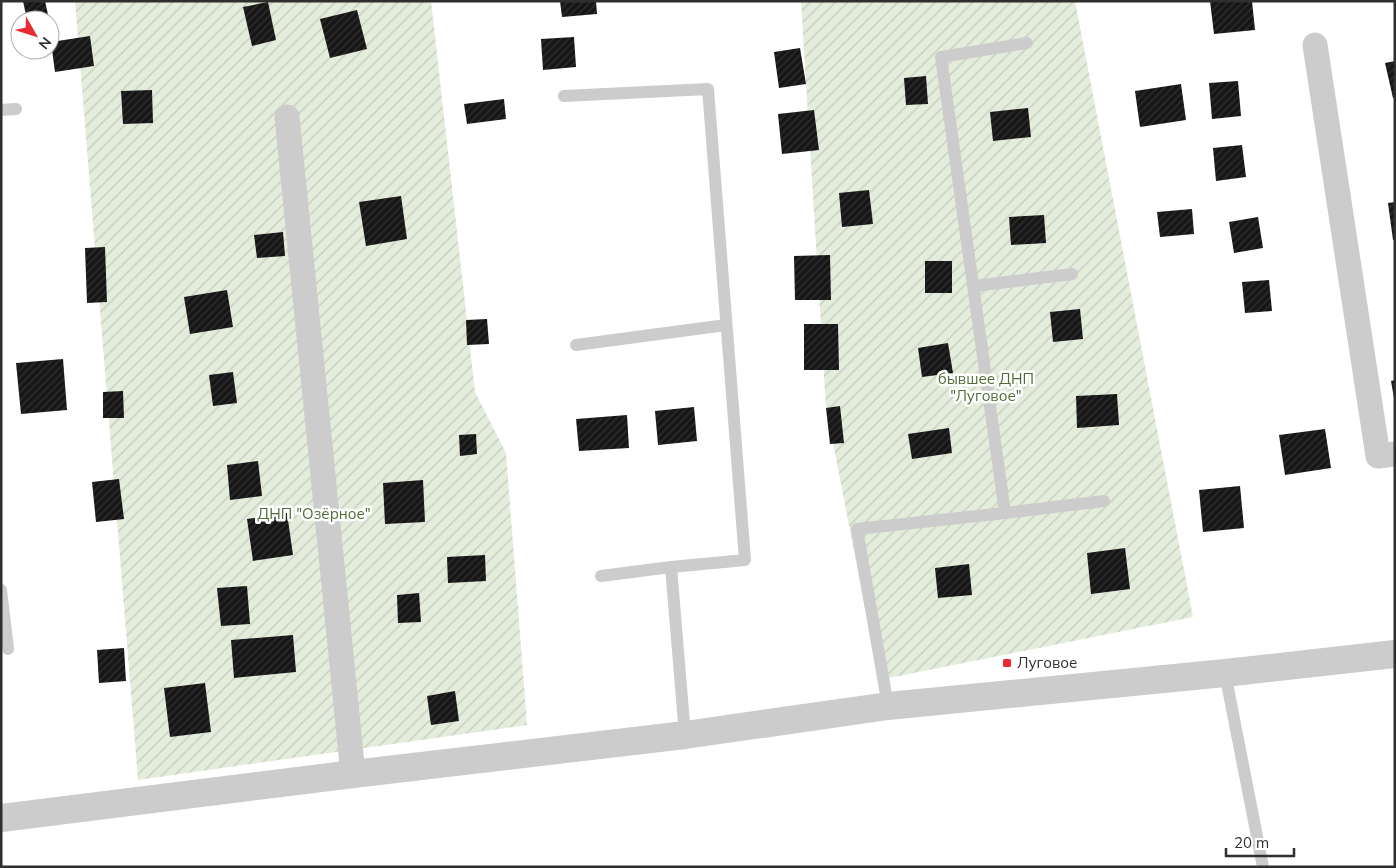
<svg xmlns="http://www.w3.org/2000/svg" width="1396" height="868" viewBox="0 0 1396 868" font-family="Mulish,sans-serif">
<style>
.garden{fill:url(#garden-furrows)}
.building{fill:url(#building-hatch)}
.lines{fill:none;stroke-linecap:round;stroke-linejoin:round}
.service{stroke:#ccc;stroke-width:12}
.minor{stroke:#ccc;stroke-width:25}
.tertiary{stroke:#ccc;stroke-width:28}
.poi-dot{fill:#eb2b32;stroke:#fff;stroke-width:2}
.labels{text-anchor:middle;stroke-width:5;stroke-linejoin:round;paint-order:stroke}
.park-label{font-size:15px;fill:#506c3a;stroke:#fff}
.poi-label{font-size:15px;fill:#2f2f2f;stroke:#fff;text-anchor:start}
</style>
<defs>
<pattern id="garden-furrows" width="10" height="10" patternUnits="userSpaceOnUse" patternTransform="scale(1.25)"><rect width="10" height="10" fill="#e4ecdc"/><path d="M-1 1l2-2M0 10L10 0M9 11l2-2" fill="none" stroke="#c4cbbd"/></pattern>
<pattern id="building-hatch" width="6" height="6" patternUnits="userSpaceOnUse" patternTransform="scale(1.25)"><rect width="6" height="6" fill="#161616"/><path d="M-1 1l2-2M0 6l6-6M5 7l2-2" fill="none" stroke="#303030"/></pattern>
</defs>
<rect width="100%" height="100%" fill="#fff"/>
<!-- garden -->
<g class="garden">
<polygon points="75,1 431,1 475,392 506,453 527,725 138,780"/>
<polygon points="801,1 1075,1 1193,617 879,680 826,407"/>
</g>
<!-- building -->
<g class="building">
<polygon points="23,1 45,1 49,19 27,20"/>
<polygon points="560,1 596,1 597,14 562,17"/>
<polygon points="1210,1 1252,1 1255,30 1214,34"/>
<polygon points="268,2 276,40 252,46 243,7"/>
<polygon points="357,10 367,49 330,58 320,19"/>
<polygon points="90,36 94,66 55,72 51,42"/>
<polygon points="574,37 576,67 543,70 541,39"/>
<polygon points="800,48 806,84 779,88 774,52"/>
<polygon points="1395,61 1395,98 1393,98 1385,63"/>
<polygon points="926,76 928,104 906,105 904,78"/>
<polygon points="1238,81 1241,116 1212,119 1209,83"/>
<polygon points="1181,84 1186,120 1140,127 1135,91"/>
<polygon points="152,90 153,123 123,124 121,91"/>
<polygon points="504,99 506,119 467,124 464,104"/>
<polygon points="1028,108 1031,137 993,141 990,112"/>
<polygon points="814,110 819,150 782,154 778,114"/>
<polygon points="1242,145 1246,177 1216,181 1213,148"/>
<polygon points="869,190 873,224 842,227 839,193"/>
<polygon points="401,196 407,239 366,246 359,202"/>
<polygon points="1395,202 1395,240 1393,240 1388,203"/>
<polygon points="1192,209 1194,234 1160,237 1157,212"/>
<polygon points="1044,215 1046,243 1011,245 1009,217"/>
<polygon points="1258,217 1263,248 1234,253 1229,222"/>
<polygon points="283,232 285,256 257,258 254,235"/>
<polygon points="105,247 107,302 87,303 85,248"/>
<polygon points="830,255 831,300 795,300 794,256"/>
<rect x="925" y="261" width="27" height="32"/>
<polygon points="1269,280 1272,311 1245,313 1242,282"/>
<polygon points="227,290 233,327 190,334 184,297"/>
<polygon points="1080,309 1083,339 1053,342 1050,312"/>
<polygon points="487,319 489,344 467,345 466,320"/>
<polygon points="804,324 838,324 839,370 804,370"/>
<polygon points="948,343 953,373 922,377 918,348"/>
<polygon points="63,359 67,410 21,414 16,363"/>
<polygon points="233,372 237,403 213,406 209,375"/>
<polygon points="1395,380 1395,398 1394,398 1391,381"/>
<polygon points="123,391 124,418 103,418 103,392"/>
<polygon points="1117,394 1119,425 1077,428 1076,396"/>
<polygon points="840,406 844,443 830,444 826,408"/>
<polygon points="694,407 697,441 658,445 655,411"/>
<polygon points="627,415 629,448 579,451 576,419"/>
<polygon points="949,428 952,453 912,459 908,434"/>
<polygon points="1325,429 1331,468 1285,475 1279,435"/>
<polygon points="476,434 477,454 460,456 459,435"/>
<polygon points="258,461 262,496 230,500 227,465"/>
<polygon points="119,479 124,519 96,522 92,482"/>
<polygon points="423,480 425,522 385,524 383,483"/>
<polygon points="1240,486 1244,528 1203,532 1199,490"/>
<polygon points="287,513 293,555 253,561 247,519"/>
<polygon points="1125,548 1130,589 1091,594 1087,553"/>
<polygon points="485,555 486,581 448,583 447,557"/>
<polygon points="969,564 972,595 938,598 935,568"/>
<polygon points="247,586 250,624 221,626 217,588"/>
<polygon points="419,593 421,622 398,623 397,595"/>
<polygon points="293,635 296,672 234,678 231,640"/>
<polygon points="124,648 126,681 99,683 97,650"/>
<polygon points="205,683 211,732 170,737 164,688"/>
<polygon points="455,691 459,721 431,725 427,696"/>
</g>
<g class="lines">
<!-- service -->
<g class="service">
<polyline points="564,96 708,89 745,560 671,567 685,735"/>
<polyline points="1,110 16,109"/>
<polyline points="974,286 1072,274"/>
<polyline points="576,345 726,325"/>
<polyline points="1005,513 1104,501"/>
<polyline points="601,576 671,567"/>
<polyline points="1,590 8,649"/>
<polyline points="1225,673 1263,867"/>
<polyline points="888,706 857,529 1005,513 941,57 1027,43"/>
</g>
<!-- minor -->
<g class="minor">
<polyline points="1315,45 1378,456 1395,454"/>
<polyline points="287,117 353,774"/>
</g>
<!-- tertiary -->
<polyline class="tertiary" points="1,818 353,774 685,735 888,706 1225,673 1395,654"/>
</g>
<!-- markers -->
<rect class="poi-dot" x="1002" y="658" width="10" height="10" rx="2.5"/>
<g class="labels">
<!-- park labels -->
<g class="park-label">
<text x="986" y="384">бывшее ДНП<tspan x="986" dy="17">"Луговое"</tspan></text>
<text x="314" y="519">ДНП "Озёрное"</text>
</g>
<!-- poi labels -->
<g class="poi-label">
<text x="1017" y="668">Луговое</text>
</g>
</g>
<!-- border -->
<rect width="1396" height="868" fill="none" stroke="#2f2f2f" stroke-width="5"/>
<!-- north arrow -->
<g transform="translate(35 35) rotate(129)"><circle r="24" fill="#ffffff" stroke="#acacac"/>
<path d="M0-4L9 19L0 12L-9 19Z" fill="#eb2b32"/>
<text y="-8" font-size="14" font-weight="bold" text-anchor="middle" fill="#2f2f2f">N</text>
</g>
<!-- scale -->
<path d="M1226 848v8h68v-8" fill="none" stroke="#2f2f2f" stroke-width="2.5"/>
<text x="1234" y="848" font-size="15" fill="#2f2f2f" stroke="#ffffff" stroke-width="4" paint-order="stroke">20 m</text>
</svg>
